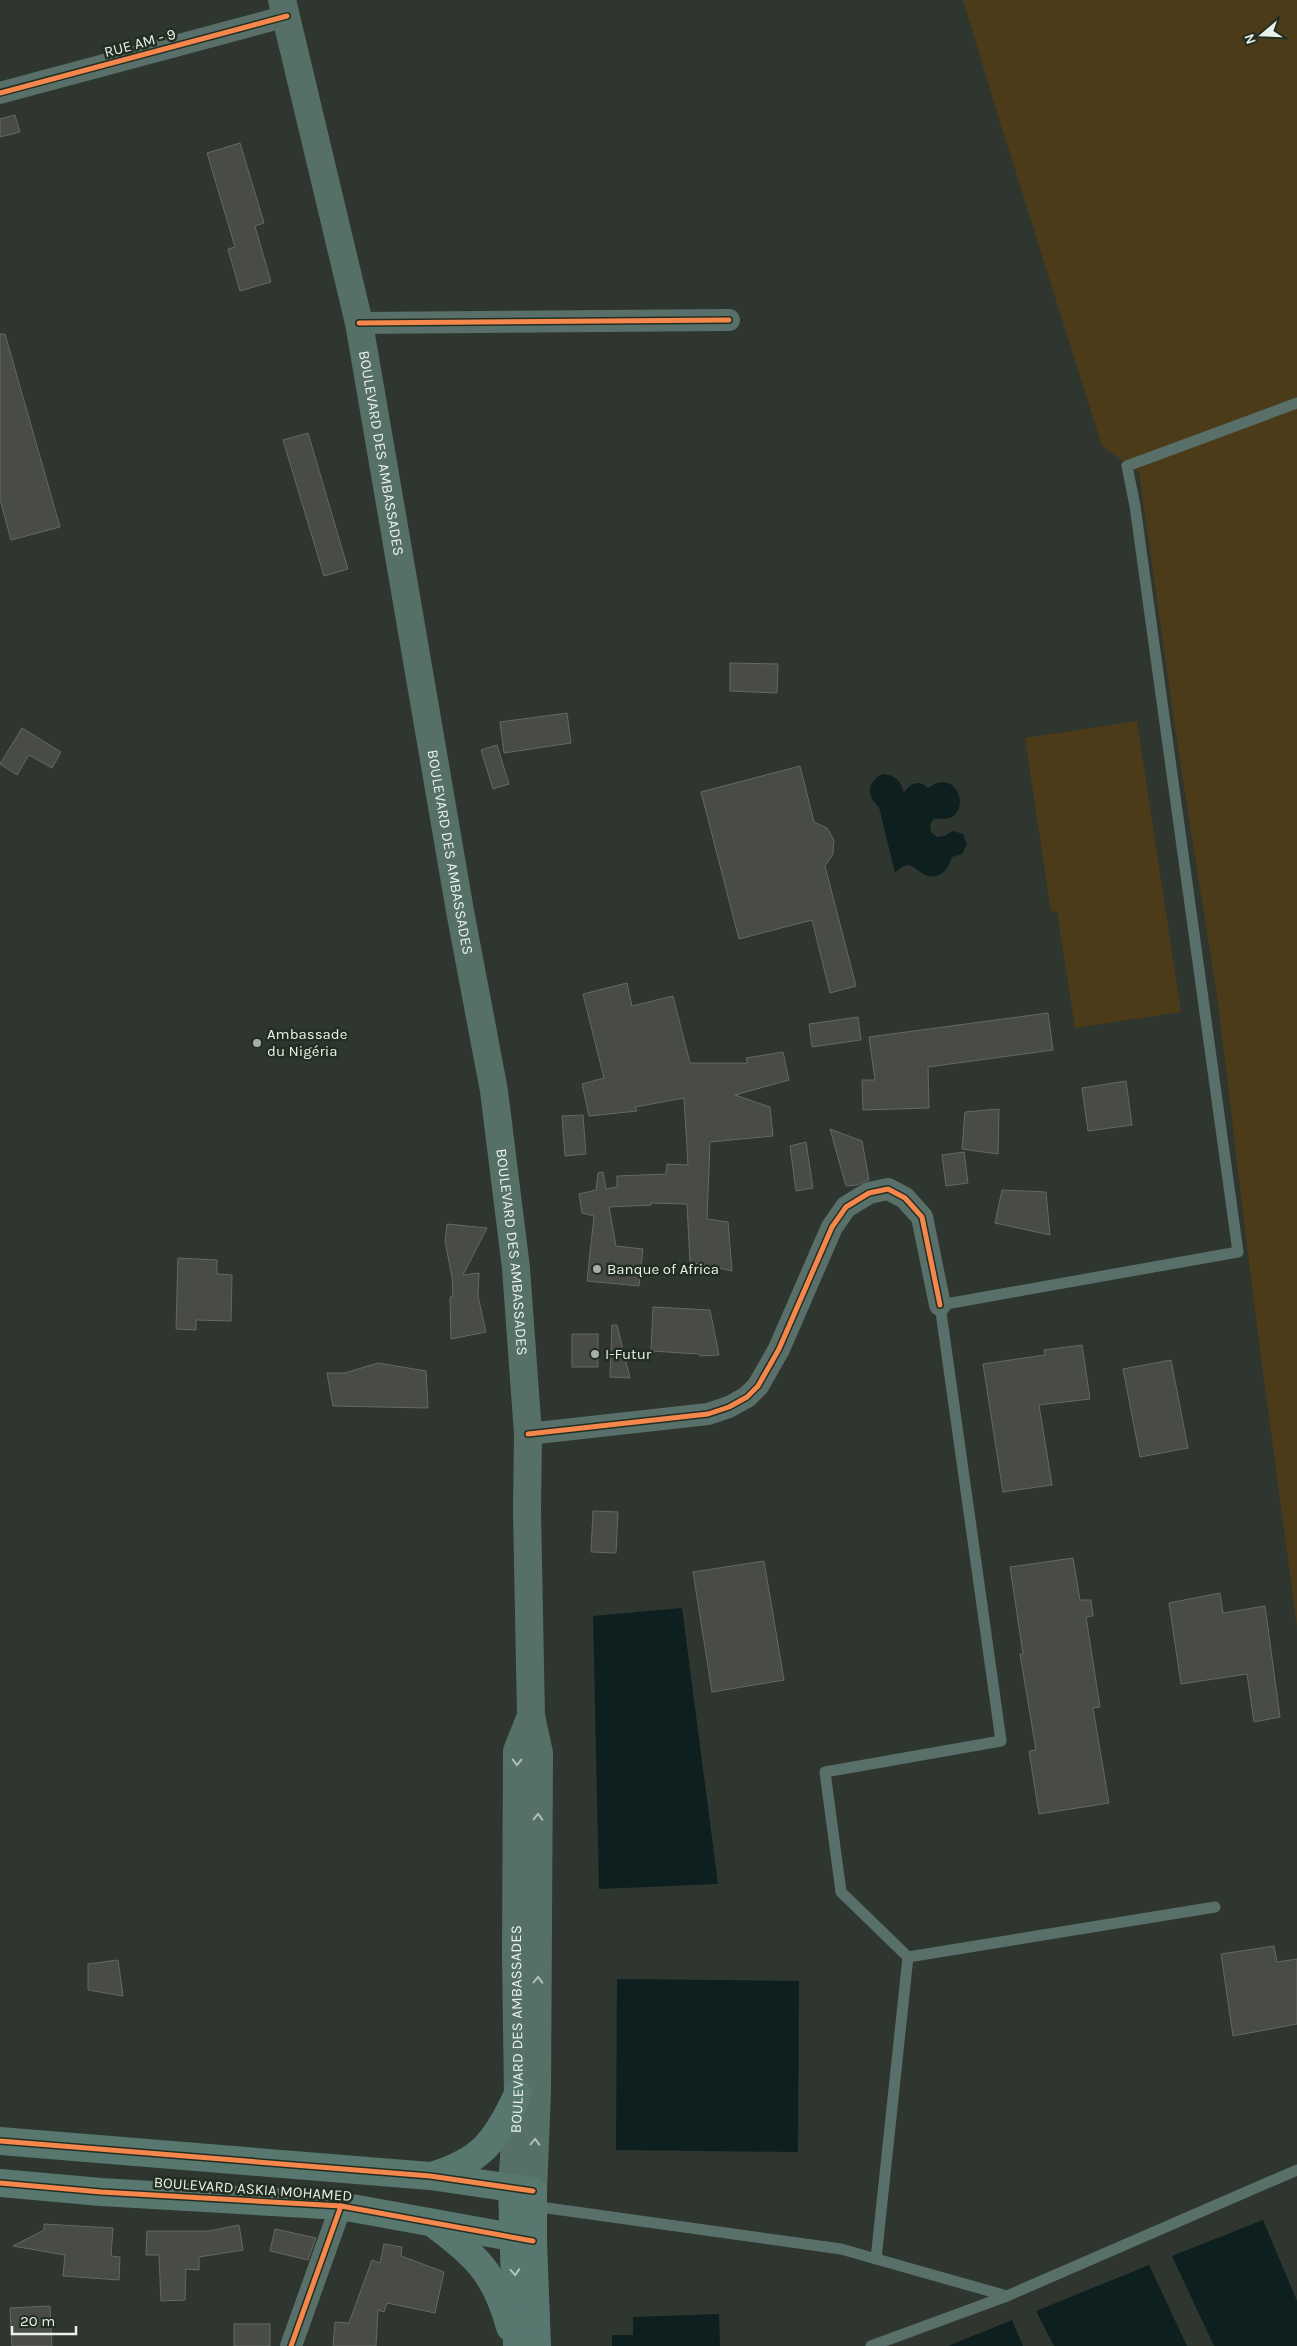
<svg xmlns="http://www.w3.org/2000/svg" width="1297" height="2346" viewBox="0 0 1297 2346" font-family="Karla,sans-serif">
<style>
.green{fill:#4c3b18}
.water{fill:#0e1f20}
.building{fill:#484b46;stroke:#666963}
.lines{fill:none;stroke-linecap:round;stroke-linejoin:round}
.service{stroke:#587069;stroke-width:11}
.minor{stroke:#587069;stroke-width:22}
.secondary{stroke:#567068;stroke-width:28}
.primary{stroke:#57776f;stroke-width:28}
.cycleway-casing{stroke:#232e22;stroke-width:8}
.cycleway{stroke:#f5874c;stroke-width:5}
.oneway{stroke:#afbdb5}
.oneway2{stroke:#b7c6be}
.poi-dot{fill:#a9afa8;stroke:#232e22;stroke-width:2}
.labels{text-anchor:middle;stroke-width:5;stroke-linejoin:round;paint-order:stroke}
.street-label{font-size:15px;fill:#eaf1e9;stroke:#232e22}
.poi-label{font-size:15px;fill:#eaf1e9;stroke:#232e22;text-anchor:start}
</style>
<rect width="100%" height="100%" fill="#2f352f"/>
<!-- green -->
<g class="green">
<polygon points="963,0 1297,0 1297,1627 1254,1304 1218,1003 1176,735 1139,472 1102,446 999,119"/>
<polygon points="1137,721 1181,1012 1075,1028 1057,911 1051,912 1025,738"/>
</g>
<!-- water -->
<g class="water">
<path d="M882 774C895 775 901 780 904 793 910 783 919 779 928 788 962 763 976 828 934 818L930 825 931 832 937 837 944 836 953 831 963 834 967 844 962 854 952 857C949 868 940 881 926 875 913 870 911 857 895 873L879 807C866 796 867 783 882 774Z"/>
<polygon points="682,1608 718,1884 599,1889 593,1616"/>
<polygon points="617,1979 799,1981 798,2152 616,2150"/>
<polygon points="1263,2220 1297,2301 1297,2346 1214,2346 1172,2256"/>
<polygon points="1149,2265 1187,2346 1054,2346 1036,2311"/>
<polygon points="719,2314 720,2346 612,2346 612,2335 633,2335 633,2317"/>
<polygon points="1012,2320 1023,2346 948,2346"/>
</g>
<!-- building -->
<g class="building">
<polygon points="15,115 20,132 0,137 0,119"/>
<polygon points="240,143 264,223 255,226 271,282 240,291 228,249 235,247 207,153"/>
<polygon points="0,334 5,334 60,527 11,540 0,499"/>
<polygon points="308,433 348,569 324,576 283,440"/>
<polygon points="730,663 778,664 777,693 730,691"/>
<polygon points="567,713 571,743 504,753 500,722"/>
<polygon points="22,728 61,752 52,768 29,755 17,775 0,764"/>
<polygon points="497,745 509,784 493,789 481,750"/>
<polygon points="800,766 814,822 827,828 834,840 833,854 825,866 856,986 830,993 812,920 739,939 701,792"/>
<polygon points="627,983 632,1006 673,996 690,1063 748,1063 746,1058 783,1052 789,1080 735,1095 770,1107 773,1136 710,1142 707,1219 728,1222 732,1271 690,1262 687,1204 651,1203 651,1205 609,1207 616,1246 643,1249 639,1286 587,1281 594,1216 582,1213 579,1194 596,1190 598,1173 603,1172 606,1189 617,1187 617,1176 666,1174 667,1164 688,1165 684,1098 635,1107 637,1111 589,1116 582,1084 604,1078 583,994"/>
<polygon points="1048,1013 1053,1050 928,1067 929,1108 863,1110 862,1080 875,1080 869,1037"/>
<polygon points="858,1017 861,1040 812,1047 809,1024"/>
<polygon points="1126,1081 1132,1125 1088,1131 1082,1088"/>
<polygon points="999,1109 998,1154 962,1149 965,1112"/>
<polygon points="583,1115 586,1154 565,1156 562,1116"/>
<polygon points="830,1129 862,1141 869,1180 857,1185 846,1186"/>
<polygon points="806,1142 813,1188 796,1191 790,1146"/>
<polygon points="964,1152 968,1183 946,1186 942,1155"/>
<polygon points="1002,1190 1046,1192 1050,1235 995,1223"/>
<polygon points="447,1224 487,1228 463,1275 479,1273 478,1296 486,1332 451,1339 450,1297 453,1297 452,1277 445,1241"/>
<polygon points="178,1258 217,1260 217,1274 232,1275 231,1321 196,1320 196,1330 176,1329"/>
<polygon points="653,1307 710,1310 719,1355 700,1356 699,1354 651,1351"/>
<polygon points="612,1325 617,1325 630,1378 610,1377"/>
<rect x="572" y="1334" width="26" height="33"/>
<polygon points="1082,1345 1090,1399 1039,1405 1052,1485 1003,1492 983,1364 1045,1355 1044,1350"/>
<polygon points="1171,1360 1188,1448 1140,1457 1123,1369"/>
<polygon points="378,1363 426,1371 428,1408 333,1406 327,1373 345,1373"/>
<polygon points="593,1511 618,1512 616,1553 591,1552"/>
<polygon points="1073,1558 1080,1600 1091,1600 1093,1616 1086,1617 1100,1707 1093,1708 1109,1803 1039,1814 1029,1751 1036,1750 1020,1654 1023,1654 1010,1567"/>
<polygon points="764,1561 784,1680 712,1692 693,1572"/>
<polygon points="1220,1593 1223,1613 1265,1606 1280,1717 1254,1722 1247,1674 1181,1684 1169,1603"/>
<polygon points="1274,1946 1277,1962 1297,1959 1297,2024 1233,2036 1221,1954"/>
<polygon points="118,1960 123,1996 88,1990 88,1964"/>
<polygon points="44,2224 113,2228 111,2256 120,2257 119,2280 63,2276 65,2255 13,2246 44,2230"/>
<polygon points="239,2225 243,2250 199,2257 199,2270 186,2269 185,2300 161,2301 159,2255 146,2255 147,2231 209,2231"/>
<polygon points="275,2229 316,2238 308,2260 270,2251"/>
<polygon points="384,2244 402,2247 401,2256 444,2272 435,2313 387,2303 384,2312 378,2310 376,2346 333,2346 335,2322 349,2323 372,2260 380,2263"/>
<polygon points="50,2306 52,2346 12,2346 10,2308"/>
<rect x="234" y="2324" width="36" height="22"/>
</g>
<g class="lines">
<!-- service -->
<g class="service">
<polyline points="908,1957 841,1892 825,1772 1001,1741 940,1305 1238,1252 1135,506 1127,466 1297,403"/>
<polyline points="908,1957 1215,1907"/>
<polyline points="533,2206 841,2249 1007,2296"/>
<polyline points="876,2259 908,1957"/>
<polyline points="871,2346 1007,2296 1297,2170"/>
</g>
<!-- minor -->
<g class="minor">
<polyline points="0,93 287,16"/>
<polyline points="359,323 729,320"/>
<polyline points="528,1434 708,1414 729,1407 747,1397 758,1386 779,1349 832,1227 846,1207 869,1193 888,1189 905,1198 922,1217 940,1305"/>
<polyline points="291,2346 341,2206"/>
</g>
<!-- secondary -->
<g class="secondary">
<path id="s1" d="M282 0 359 323 460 911 494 1091 516 1268 528 1434 527 1511 531 1716 539 1753 537 2092 533 2191"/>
<path id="s2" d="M512 2188 518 2094 516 1956 517 1751 531 1716"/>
</g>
<!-- primary -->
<g class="primary">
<polyline points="0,2141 430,2176 533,2191 533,2241 537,2346"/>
<path d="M431 2176C482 2161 496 2141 518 2094"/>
<polyline points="0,2183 101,2192 341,2206 533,2241"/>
<polyline points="512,2188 517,2346"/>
<path d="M435 2225C477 2256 496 2275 510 2327"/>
</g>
<!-- cycleway casing -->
<g class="cycleway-casing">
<g id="cycleway">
<polyline points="0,93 287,16"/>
<polyline points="359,323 729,320"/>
<polyline points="528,1434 708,1414 729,1407 747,1397 758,1386 779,1349 832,1227 846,1207 869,1193 888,1189 905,1198 922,1217 940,1305"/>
<polyline points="0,2141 430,2176 533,2191"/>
<polyline points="0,2183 101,2192 341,2206 533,2241"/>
<polyline points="291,2346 341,2206"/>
</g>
</g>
<!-- cycleway -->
<use href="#cycleway" class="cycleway"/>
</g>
<!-- one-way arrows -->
<defs><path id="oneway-chevron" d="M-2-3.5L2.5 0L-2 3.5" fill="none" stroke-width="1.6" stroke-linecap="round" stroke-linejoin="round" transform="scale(1.25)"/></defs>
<g class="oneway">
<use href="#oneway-chevron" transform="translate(517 1762) rotate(91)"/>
<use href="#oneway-chevron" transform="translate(538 1817) rotate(-89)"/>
<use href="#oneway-chevron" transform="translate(538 1980) rotate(-89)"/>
<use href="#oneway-chevron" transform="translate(535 2142) rotate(-88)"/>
</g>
<use class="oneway2" href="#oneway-chevron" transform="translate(515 2272) rotate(86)"/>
<!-- markers -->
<g class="poi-dot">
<circle cx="257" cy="1043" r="5"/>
<circle cx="597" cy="1269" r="5"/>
<circle cx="595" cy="1354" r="5"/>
</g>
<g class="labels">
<!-- street labels -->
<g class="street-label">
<text transform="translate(140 43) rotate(-15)" y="5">RUE AM - 9</text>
<text dy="5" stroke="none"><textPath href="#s1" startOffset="464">BOULEVARD DES AMBASSADES</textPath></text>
<text dy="5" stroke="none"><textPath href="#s1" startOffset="869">BOULEVARD DES AMBASSADES</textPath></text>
<text dy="5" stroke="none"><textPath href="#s1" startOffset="1274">BOULEVARD DES AMBASSADES</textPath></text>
<text dy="5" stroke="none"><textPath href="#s2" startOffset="159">BOULEVARD DES AMBASSADES</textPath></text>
<text transform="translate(253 2189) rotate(4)" y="5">BOULEVARD ASKIA MOHAMED</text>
</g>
<!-- poi labels -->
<g class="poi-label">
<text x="267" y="1039">Ambassade<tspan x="267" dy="17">du Nigéria</tspan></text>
<text x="607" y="1274">Banque of Africa</text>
<text x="605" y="1359">I-Futur</text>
</g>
</g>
<!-- north arrow -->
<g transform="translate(1262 35) rotate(251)" stroke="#232e22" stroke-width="4" paint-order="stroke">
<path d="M0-4L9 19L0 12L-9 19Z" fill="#eaf1e9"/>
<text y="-8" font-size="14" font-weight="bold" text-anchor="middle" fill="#eaf1e9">N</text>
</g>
<!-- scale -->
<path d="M12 2326v8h64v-8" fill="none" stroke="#eaf1e9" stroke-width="2.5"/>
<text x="20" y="2326" font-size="15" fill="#eaf1e9" stroke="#232e22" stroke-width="4" paint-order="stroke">20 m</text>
</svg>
